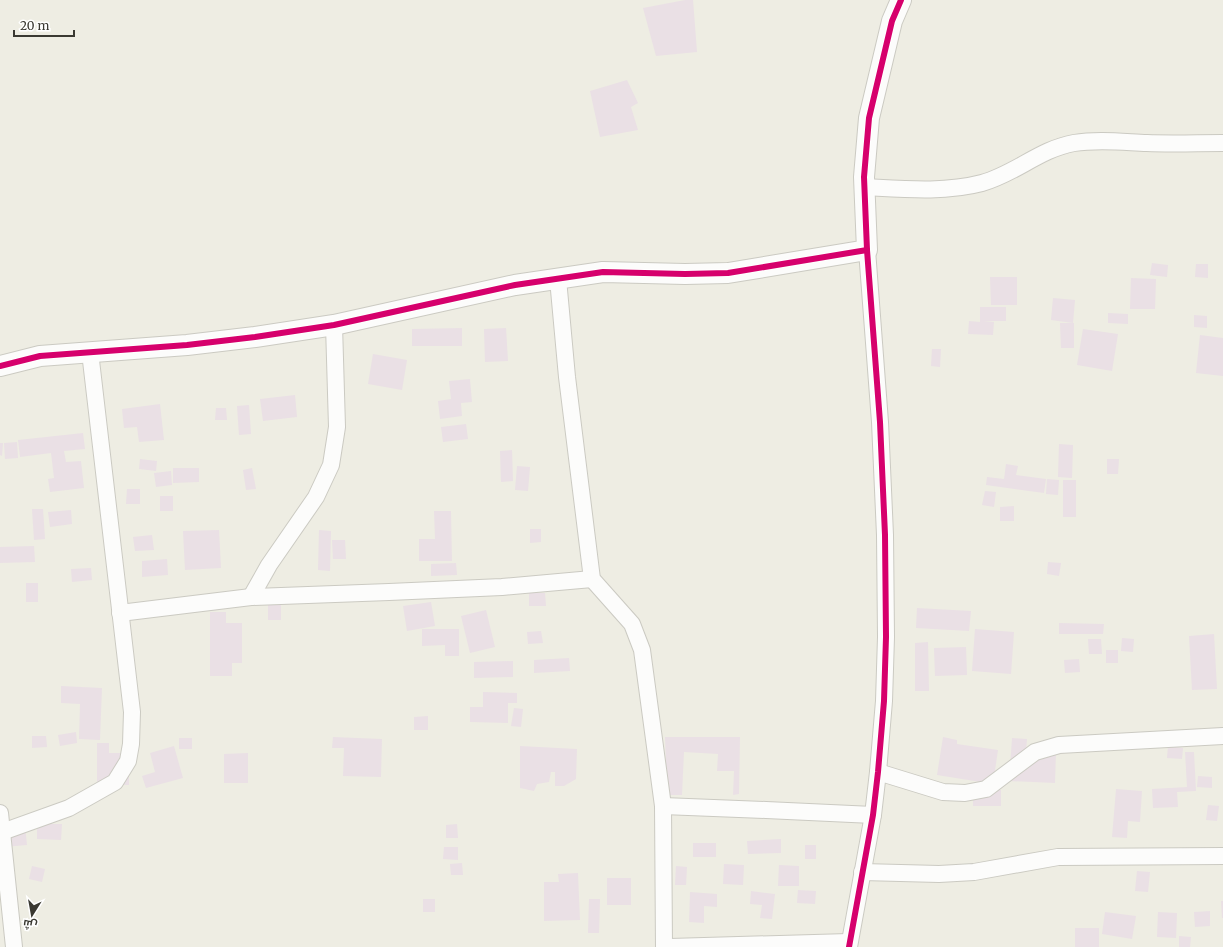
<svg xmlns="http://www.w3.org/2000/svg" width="1223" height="947" viewBox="0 0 1223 947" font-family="Merriweather,Cairo,serif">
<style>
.building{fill:#eae0e5}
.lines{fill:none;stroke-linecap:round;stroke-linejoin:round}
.minor-casing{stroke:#cbcac2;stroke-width:18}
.tertiary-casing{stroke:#cbcac2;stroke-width:22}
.minor{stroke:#fcfcfb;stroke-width:16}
.tertiary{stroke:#fcfcfb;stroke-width:20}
.cycleway-casing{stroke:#fff;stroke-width:8}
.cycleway{stroke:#d6006c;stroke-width:6}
</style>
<rect width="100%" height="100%" fill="#eeede3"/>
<!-- building -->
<g class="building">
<polygon points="685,0 693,0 697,52 656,56 643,8"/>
<polygon points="627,80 638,103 631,107 638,130 600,137 590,91"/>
<polygon points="1152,263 1168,265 1167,277 1150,275"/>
<polygon points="1196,264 1208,264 1208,278 1195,277"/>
<polygon points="990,277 1017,277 1017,305 991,305"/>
<polygon points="1131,278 1156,279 1155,309 1130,309"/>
<polygon points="1053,298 1075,300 1073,323 1051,320"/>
<polygon points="980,307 1006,307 1006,321 984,321 994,322 993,335 968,334 969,321 980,322"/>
<polygon points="1108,313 1128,314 1128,324 1108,323"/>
<polygon points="1194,315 1207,316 1207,328 1194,327"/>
<polygon points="1060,323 1074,323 1074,348 1061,348"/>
<polygon points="462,328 462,346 412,346 412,329"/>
<polygon points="506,328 508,361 485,362 484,329"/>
<polygon points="1083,329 1118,334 1112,371 1077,365"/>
<polygon points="1200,335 1223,338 1223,376 1196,373"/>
<polygon points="932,349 941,349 940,367 931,366"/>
<polygon points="373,354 407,360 402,390 368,384"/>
<polygon points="470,379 472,402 461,403 462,416 440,419 438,401 451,399 449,381"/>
<polygon points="295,395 297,417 263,421 260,399"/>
<polygon points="160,404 164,440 139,442 137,427 124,428 122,409"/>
<polygon points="249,405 251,434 239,435 237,406"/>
<polygon points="216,408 226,408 227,420 215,420"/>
<polygon points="466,424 468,439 443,442 441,427"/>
<polygon points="83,433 85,449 64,451 66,462 81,461 84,488 50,492 48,479 54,478 51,453 20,457 18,440"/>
<polygon points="17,442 18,458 5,459 4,443"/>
<polygon points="0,443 3,443 2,456 0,455"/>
<polygon points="1059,444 1073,445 1072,478 1058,477"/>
<polygon points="512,450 513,481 501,482 500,451"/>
<polygon points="140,459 157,461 156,471 139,469"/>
<polygon points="1107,459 1119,459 1118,474 1107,474"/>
<polygon points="1006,464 1018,466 1016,475 1046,479 1044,493 986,485 987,477 1004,479"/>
<polygon points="517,466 530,467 528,491 515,490"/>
<polygon points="173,468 199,468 199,482 173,483"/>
<polygon points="252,468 256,489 246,490 243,470"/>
<polygon points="171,471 172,485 156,487 154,473"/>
<polygon points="1047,479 1059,480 1058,495 1046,494"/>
<rect x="1063" y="480" width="13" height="37"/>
<polygon points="127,489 140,489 140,504 126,504"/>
<polygon points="985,491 996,492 994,507 982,505"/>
<rect x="160" y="496" width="13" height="15"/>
<polygon points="1014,506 1014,521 1000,521 1000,507"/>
<polygon points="32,509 43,509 45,539 34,540"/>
<polygon points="71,510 72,524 50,527 48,512"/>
<polygon points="434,511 451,511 452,561 419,561 419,539 435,539"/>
<polygon points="530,529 541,529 541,542 530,543"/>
<polygon points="219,530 221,568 185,570 183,531"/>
<polygon points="319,530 331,531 330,571 318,570"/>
<polygon points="152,535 154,550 135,551 133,537"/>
<polygon points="332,540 345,540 346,559 333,559"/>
<polygon points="34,546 35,562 0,563 0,547"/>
<polygon points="167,559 168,575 142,577 142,561"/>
<polygon points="1048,562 1061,563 1059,576 1047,574"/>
<polygon points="456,563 457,575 431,576 431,564"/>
<polygon points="91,568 92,580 72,582 71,569"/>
<rect x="26" y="583" width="12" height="19"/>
<polygon points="529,593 545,593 546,606 529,606"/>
<polygon points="431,602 435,626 407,631 403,606"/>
<rect x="268" y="605" width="13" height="15"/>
<polygon points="917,608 971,611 969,631 916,628"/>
<polygon points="486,610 495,647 470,653 461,616"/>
<polygon points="210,612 226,612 226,623 242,623 242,663 232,663 232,676 210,676"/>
<polygon points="1059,623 1104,624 1103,634 1059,634"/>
<polygon points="422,629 459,629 459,656 445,656 445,645 422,646"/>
<polygon points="975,629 1014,632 1011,674 972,671"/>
<polygon points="541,631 543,643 528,644 527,632"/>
<polygon points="1214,634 1217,689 1192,690 1189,636"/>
<polygon points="1122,638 1134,639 1133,652 1121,651"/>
<polygon points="1088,639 1101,639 1102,654 1089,654"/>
<polygon points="928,642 929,691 915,691 915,643"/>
<polygon points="966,647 967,675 935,676 934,648"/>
<rect x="1106" y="650" width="12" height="13"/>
<polygon points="569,658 570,671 534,673 534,660"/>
<polygon points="1079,659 1080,672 1065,673 1064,660"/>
<polygon points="513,661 513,677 474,678 474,662"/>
<polygon points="61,686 102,688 100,740 79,739 80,704 61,703"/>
<polygon points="483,692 517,693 517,703 508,703 508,723 470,722 470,707 483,707"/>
<polygon points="514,708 523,709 521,727 511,726"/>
<polygon points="428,716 428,730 414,730 414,717"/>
<polygon points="76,732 77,743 60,746 58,735"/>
<polygon points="32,736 46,736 47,747 32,748"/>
<polygon points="333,737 382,739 381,777 343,776 344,748 332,748"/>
<polygon points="665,737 740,737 739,794 733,795 734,771 717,771 718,754 684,752 682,795 667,795"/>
<polygon points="943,737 957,740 957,744 998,750 993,784 937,775"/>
<rect x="179" y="738" width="13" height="11"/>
<polygon points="1012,738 1027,739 1026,751 1056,753 1055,783 1009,781"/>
<polygon points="97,743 109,743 109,753 129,753 129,785 97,785"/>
<polygon points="174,746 183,778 146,788 142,776 155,772 150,753"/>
<polygon points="520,746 577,749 576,779 564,786 555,786 555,772 551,772 549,782 537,784 534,791 520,788"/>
<polygon points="1168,746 1183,748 1182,759 1167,758"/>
<polygon points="1185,752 1194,752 1196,791 1177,792 1178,807 1153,808 1152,789 1187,787"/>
<polygon points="248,753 248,783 224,783 224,754"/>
<polygon points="1198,776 1212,777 1212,788 1197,787"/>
<polygon points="973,789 1001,790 1001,806 973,806"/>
<polygon points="1116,789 1142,791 1140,822 1128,821 1127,838 1112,837"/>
<polygon points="1208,805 1219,806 1217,821 1206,820"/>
<polygon points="37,824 62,824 61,840 37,839"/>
<polygon points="457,824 458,838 446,838 446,825"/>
<polygon points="25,826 27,845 4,847 2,827"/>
<polygon points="781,839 781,853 748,854 747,841"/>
<rect x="693" y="843" width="23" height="14"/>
<rect x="805" y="845" width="11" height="14"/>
<polygon points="444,847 458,847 458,860 443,859"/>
<polygon points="462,863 463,875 451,875 450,864"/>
<polygon points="724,864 744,865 743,885 723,884"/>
<polygon points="779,865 799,866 799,886 778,886"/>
<polygon points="32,866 45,869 42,882 29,879"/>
<polygon points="676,866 687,867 686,885 675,885"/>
<polygon points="1137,871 1150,872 1148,892 1135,891"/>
<polygon points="578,873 580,920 544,921 544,882 559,882 558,874"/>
<rect x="607" y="878" width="24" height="27"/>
<polygon points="798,890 816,891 815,904 797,903"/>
<polygon points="751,891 775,894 772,919 760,918 762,905 750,904"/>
<polygon points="690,892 717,894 717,907 704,906 704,923 689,922"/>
<rect x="423" y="899" width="12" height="13"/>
<polygon points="589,899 600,899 599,933 588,933"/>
<polygon points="1221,901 1223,901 1223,918 1222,918"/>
<polygon points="1210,911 1210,926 1195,927 1194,912"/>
<polygon points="1105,912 1136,916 1132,939 1102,934"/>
<polygon points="1158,912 1177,913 1176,938 1157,937"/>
<rect x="1075" y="928" width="24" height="19"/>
<polygon points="1179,936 1191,937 1190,947 1179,947"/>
</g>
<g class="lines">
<!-- minor casing -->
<g class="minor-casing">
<g id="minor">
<path d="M864 187C903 189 944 193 982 183 1015 174 1040 149 1074 143 1098 139 1123 142 1147 143 1172 144 1198 143 1223 143"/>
<polyline points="558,279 567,377 592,579 632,624 642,650 663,806 664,947"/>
<polyline points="251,597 269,565 316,497 331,465 337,427 334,325"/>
<polyline points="120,613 251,597 389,592 502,587 592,579"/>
<polyline points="878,772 943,792 965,793 986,789 1035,752 1059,745 1223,736"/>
<polyline points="663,806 766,810 873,815"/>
<polyline points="0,813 14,947"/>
<polyline points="2,832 69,808 115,782 128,761 131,744 132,712 90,352"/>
<polyline points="862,872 939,874 974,872 1058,857 1223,856"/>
<polyline points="670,947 849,942"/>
<polyline points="849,947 873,815 878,772 884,701 886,637 885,535 880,422 867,250"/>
</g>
</g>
<!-- tertiary casing -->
<g class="tertiary-casing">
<polyline id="tertiary" points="0,366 40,356 187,345 255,337 334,325 515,285 603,272 685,274 728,273 867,250 864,177 869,118 892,21 901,0"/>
</g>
<!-- minor -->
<use href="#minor" class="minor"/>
<!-- tertiary -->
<use href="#tertiary" class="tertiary"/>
<!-- cycleway casing -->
<g class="cycleway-casing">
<g id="cycleway">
<polyline points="0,366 40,356 187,345 255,337 334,325 515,285 603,272 685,274 728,273 867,250 864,177 869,118 892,21 901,0"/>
<polyline points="849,947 873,815 878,772 884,701 886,637 885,535 880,422 867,250"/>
</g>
</g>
<!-- cycleway -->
<use href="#cycleway" class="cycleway"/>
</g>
<!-- north arrow -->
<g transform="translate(32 915) rotate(191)" stroke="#ffffff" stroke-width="3" paint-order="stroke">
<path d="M0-3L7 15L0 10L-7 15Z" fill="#3a3932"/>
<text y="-6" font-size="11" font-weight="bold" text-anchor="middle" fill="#3a3932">ش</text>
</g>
<!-- scale -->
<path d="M14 30v6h60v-6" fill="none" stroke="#3a3932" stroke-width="2"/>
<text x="20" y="30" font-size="12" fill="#3a3932" stroke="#ffffff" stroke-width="3" paint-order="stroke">20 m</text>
</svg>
